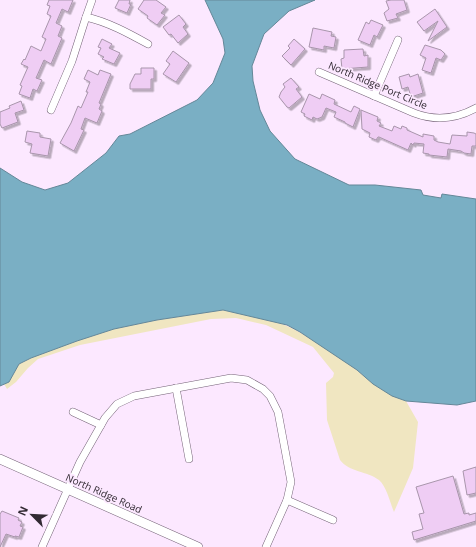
<svg xmlns="http://www.w3.org/2000/svg" width="476" height="547" viewBox="0 0 476 547" font-family="'Open Sans',sans-serif">
<style>
.sand{fill:#f0e6c1}
.water{fill:#7aafc4;stroke:#648798}
.building{fill:#efcdf4;stroke:#a895ab;filter:url(#shadow)}
.lines{fill:none;stroke-linecap:round;stroke-linejoin:round}
.minor-casing{stroke:#746277;stroke-width:8}
.major-casing{stroke:#746277;stroke-width:10}
.minor{stroke:#fff;stroke-width:7}
.major{stroke:#fff;stroke-width:9}
.labels{text-anchor:middle;stroke-width:3.5;stroke-linejoin:round;paint-order:stroke}
.street-label{font-size:10px;fill:#322a33;stroke:#fce8ff}
</style>
<defs>
<filter id="shadow"><feDropShadow dx="2.5" dy="2.5" stdDeviation="0" flood-color="#0004"/></filter>
</defs>
<rect width="100%" height="100%" fill="#fce8ff"/>
<!-- sand -->
<path class="sand" d="M223 310C248 316 277 319 299 332 317 342 341 358 358 371 374 384 387 394 406 401L418 422 413 468 394 512C390 503 387 487 379 480 367 471 349 472 340 460L327 420 326 383 333 377 334 373 313 347 266 325 236 318 211 319 80 345 38 359 28 368 16 382 7 389 4 384 9 382 19 364 31 358 77 341 114 329 157 320Z"/>
<!-- water -->
<polygon class="water" points="205,0 315,0 289,11 264,34 252,66 253,81 260,110 270,131 295,159 349,185 375,185 421,190 423,195 441,198 442,194 476,199 476,401 457,405 406,401 392,396 373,384 357,370 300,332 287,325 223,310 157,320 114,329 77,341 31,358 19,364 9,382 0,386 0,168 22,182 45,190 68,183 106,153 119,136 130,134 197,100 213,83 225,53 223,39"/>
<!-- building -->
<g class="building">
<polygon points="49,0 73,0 68,12 62,9 56,23 62,26 58,36 62,38 51,64 44,60 36,78 42,80 37,91 33,89 30,98 19,94 22,86 20,85 28,67 21,64 24,59 25,60 31,46 41,51 46,39 42,37 51,16 47,14 50,6 47,5"/>
<polygon points="119,0 130,0 129,4 131,4 127,13 115,8"/>
<polygon points="144,0 156,0 166,7 161,13 165,15 157,25 147,18 148,16 138,9"/>
<polygon points="391,0 404,0 407,10 396,14 398,18 387,21 384,13 389,9 386,1"/>
<polygon points="435,9 447,27 428,41 438,21 424,31 417,22"/>
<polygon points="179,15 186,24 183,27 188,34 178,43 171,34 169,35 163,27"/>
<polygon points="371,20 383,25 377,37 374,35 370,45 358,40 366,22 369,24"/>
<polygon points="313,28 332,32 331,36 336,37 334,48 324,46 324,50 309,47"/>
<polygon points="102,39 112,44 109,48 120,53 114,64 102,59 104,57 98,54 101,48 98,47"/>
<polygon points="294,39 305,49 291,65 282,56 290,48 288,46"/>
<polygon points="425,45 441,50 445,54 441,60 436,58 431,73 422,70 426,58 420,55"/>
<polygon points="363,49 364,56 368,55 368,67 342,69 341,59 344,58 344,50"/>
<polygon points="173,51 189,63 176,82 163,74 170,64 166,61"/>
<polygon points="141,68 154,68 154,79 151,79 151,89 130,89 130,84 135,74 141,74"/>
<polygon points="88,70 98,75 100,70 111,74 99,103 101,104 99,109 102,111 97,123 85,118 81,129 84,130 74,151 60,143 71,123 78,106 81,108 88,92 86,92 90,82 84,79"/>
<polygon points="409,74 410,77 418,74 423,93 411,97 408,87 402,89 399,77"/>
<polygon points="291,78 299,87 296,89 302,97 289,108 287,107 279,97 281,92 285,87 283,84"/>
<polygon points="309,94 320,99 322,94 335,100 334,104 351,112 354,106 360,109 353,127 345,123 345,122 334,117 336,112 326,108 322,117 317,119 313,117 312,120 304,116 305,114 301,112"/>
<polygon points="21,101 24,110 15,113 18,122 2,128 0,124 0,112 10,108 9,106"/>
<polygon points="361,110 378,117 377,121 381,123 379,126 392,131 394,126 401,129 402,126 407,128 407,130 423,137 423,134 434,136 434,140 438,142 450,144 452,135 467,136 467,132 474,133 476,134 476,146 472,146 471,154 464,153 461,151 448,149 447,157 429,155 429,154 423,153 424,144 414,143 413,145 411,143 408,150 379,137 378,137 376,140 369,137 370,133 362,129"/>
<polygon points="27,131 40,133 40,137 51,139 48,156 30,153 32,144 25,142"/>
<polygon points="476,467 476,493 467,495 463,471"/>
<polygon points="453,476 464,514 469,513 469,515 476,513 476,521 414,540 412,532 423,529 419,514 424,513 416,487"/>
<polygon points="2,511 19,518 18,520 22,522 20,526 23,527 19,537 15,536 15,537 6,534 0,547 0,514"/>
</g>
<g class="lines">
<!-- minor casing -->
<g class="minor-casing">
<g id="minor">
<path d="M92 0 86 17C108 22 128 33 148 44"/>
<path d="M319 72 414 113C435 121 456 119 476 108"/>
<polyline points="374,96 398,40"/>
<polyline points="51,110 72,61 86,17"/>
<polyline points="176,388 189,459"/>
<polyline points="73,412 101,425"/>
<polyline points="287,500 333,520"/>
<polyline points="42,547 80,462 105,418 117,404 134,396 231,378 247,380 263,389 270,396 278,412 291,482 287,500 266,547"/>
</g>
</g>
<!-- major casing -->
<g class="major-casing">
<polyline id="major" points="0,459 198,547"/>
</g>
<!-- minor -->
<use href="#minor" class="minor"/>
<!-- major -->
<use href="#major" class="major"/>
</g>
<g class="labels">
<!-- street labels -->
<g class="street-label">
<text transform="translate(378 85) rotate(23)" y="4">North Ridge Port Circle</text>
<text transform="translate(104 493) rotate(24)" y="4">North Ridge Road</text>
</g>
</g>
<!-- north arrow -->
<g transform="translate(32 515) rotate(294)" stroke="#fce8ff" stroke-width="3" paint-order="stroke">
<path d="M0-3L7 15L0 10L-7 15Z" fill="#322a33"/>
<text y="-6" font-size="11" font-weight="bold" text-anchor="middle" fill="#322a33">N</text>
</g>
</svg>
